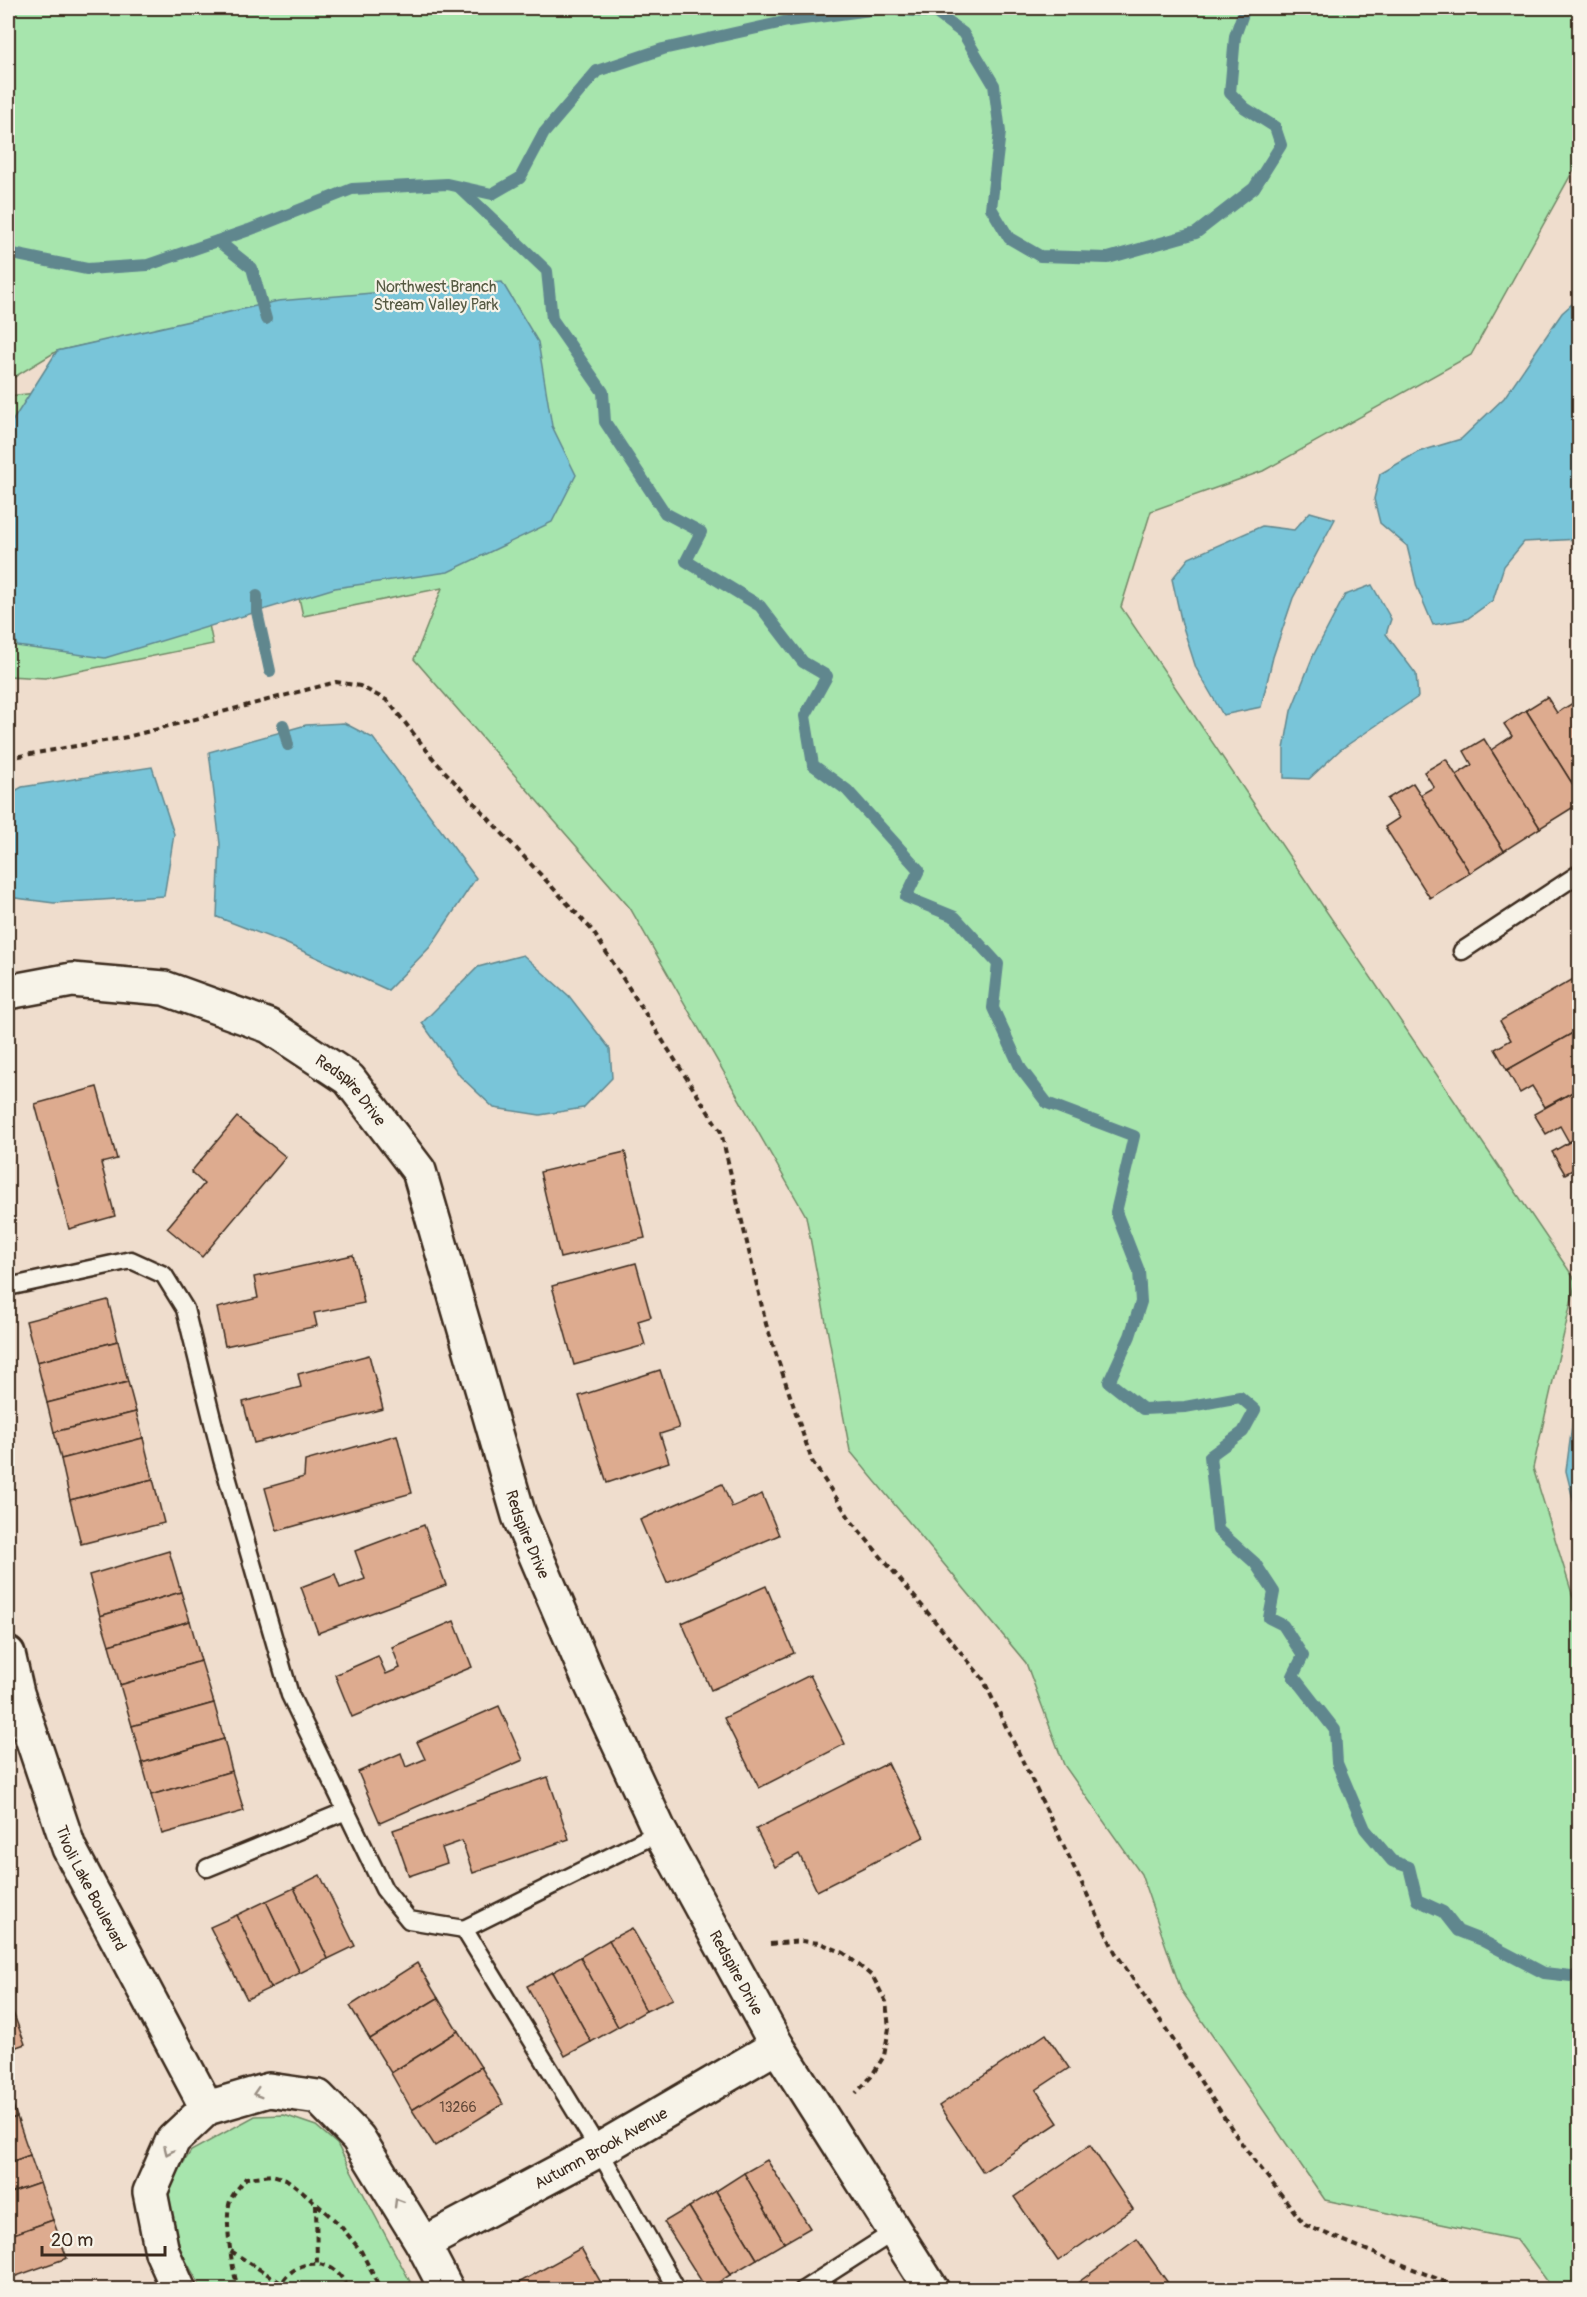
<svg xmlns="http://www.w3.org/2000/svg" width="1587" height="2297" viewBox="0 0 1587 2297" font-family="Pangolin,sans-serif">
<style>
.green{fill:#a7e5ad;stroke:#718866;stroke-width:1.5}
.water{fill:#79c5d9;stroke:#60878e;stroke-width:1.5}
.lines{fill:none;stroke-linecap:round;stroke-linejoin:round}
.stream{stroke:#60878e;stroke-width:12}
.building{fill:#ddab8f;stroke:#3b2a1e;stroke-width:1.5}
.service-casing{stroke:#3b2a1e;stroke-width:21}
.minor-casing{stroke:#3b2a1e;stroke-width:38}
.tertiary-casing{stroke:#3b2a1e;stroke-width:38}
.path{stroke:#3b2a1e;stroke-width:4;stroke-dasharray:6 4.5;stroke-linecap:butt}
.service{stroke:#f7f3e8;stroke-width:16}
.minor{stroke:#f7f3e8;stroke-width:33}
.tertiary{stroke:#f7f3e8;stroke-width:33}
.oneway{stroke:#998e83}
.labels{text-anchor:middle;stroke-width:4.5;stroke-linejoin:round;paint-order:stroke}
.number-label{font-size:14px;fill:#644a3a}
.park-label{font-size:16px;fill:#565942;stroke:#f7f3e8}
.street-label{font-size:16px;fill:#3b2a1e;stroke:#f7f3e8}
</style>
<rect width="100%" height="100%" fill="#efddcd"/>
<filter id="ink" filterUnits="userSpaceOnUse"><feTurbulence type="fractalNoise" baseFrequency=".0167" numOctaves="2"/><feDisplacementMap in="SourceGraphic" scale="12" xChannelSelector="R" yChannelSelector="G"/><feConvolveMatrix kernelMatrix="1 2 1 2 8 2 1 2 1" color-interpolation-filters="sRGB"/></filter>
<g filter="url(#ink)">
<!-- green -->
<g class="green">
<polygon points="8,8 1579,8 1579,160 1471,355 1263,471 1151,511 1121,607 1576,1281 1533,1468 1579,1616 1579,2289 1553,2289 1517,2240 1325,2200 1181,1990 1141,1874 1064,1765 1026,1663 850,1451 806,1216 630,908 414,659 442,588 303,616 287,543 196,562 213,644 45,678 8,676 8,396 104,386 99,342 57,351 8,381"/>
<polygon points="284,2115 316,2126 337,2144 414,2289 202,2289 180,2250 166,2207 173,2179 191,2151 255,2116"/>
</g>
<!-- water -->
<g class="water">
<polygon points="502,282 538,342 552,426 576,475 552,522 448,572 335,588 105,658 17,646 8,611 8,428 57,351 278,301"/>
<polygon points="1579,298 1579,539 1524,542 1504,566 1493,600 1467,619 1433,625 1417,587 1407,546 1380,523 1374,499 1380,474 1418,452 1461,439 1504,398 1562,313"/>
<polygon points="1310,512 1335,519 1293,598 1273,657 1261,707 1223,715 1196,668 1182,624 1172,579 1189,558 1262,526 1294,530"/>
<polygon points="1372,585 1391,619 1386,634 1416,674 1418,697 1340,750 1309,779 1284,778 1284,749 1291,711 1313,656 1345,595"/>
<polygon points="344,723 373,738 476,878 430,947 388,990 285,943 217,917 220,844 209,752 306,725"/>
<polygon points="152,767 174,834 164,896 54,903 8,897 8,795 22,787"/>
<polygon points="523,955 569,996 610,1049 612,1078 583,1108 540,1115 494,1108 460,1076 422,1023 478,967"/>
<polygon points="1579,1373 1579,1523 1566,1471"/>
</g>
<g class="lines">
<!-- stream -->
<g class="stream">
<polyline points="887,8 936,13 963,33 994,85 1000,132 991,208 1009,238 1040,256 1108,258 1196,233 1254,188 1281,145 1275,127 1245,108 1230,93 1235,36 1245,8"/>
<polyline points="459,187 547,271 552,319 603,392 605,422 665,513 701,532 686,561 760,606 803,662 827,676 805,716 813,765 847,790 919,870 906,897 955,917 998,964 993,1008 1021,1069 1047,1103 1134,1136 1116,1212 1139,1271 1141,1302 1130,1336 1109,1382 1143,1409 1185,1407 1240,1397 1255,1410 1243,1432 1210,1456 1218,1530 1255,1563 1274,1592 1269,1618 1283,1625 1303,1656 1293,1676 1335,1730 1337,1763 1365,1829 1392,1861 1409,1867 1417,1900 1443,1912 1458,1931 1481,1940 1544,1973 1580,1977"/>
<polyline points="218,241 252,268 266,319"/>
<polyline points="8,253 87,269 148,265 249,230 352,189 447,184 492,194 520,178 544,133 597,71 663,49 788,21 885,8"/>
<polyline points="257,596 257,612 270,671"/>
<polyline points="283,725 288,745"/>
</g>
</g>
<!-- building -->
<g class="building">
<polygon points="1547,697 1557,713 1576,701 1580,707 1580,796 1526,710"/>
<polygon points="1526,710 1580,796 1580,803 1540,828 1491,750 1512,736 1504,724"/>
<polygon points="1484,739 1540,828 1504,851 1456,775 1472,765 1464,751"/>
<polygon points="1446,759 1504,851 1470,873 1420,795 1434,787 1424,772"/>
<polygon points="1413,783 1470,873 1430,898 1385,827 1399,818 1387,799"/>
<polygon points="1577,977 1580,981 1580,1029 1507,1070 1495,1049 1511,1040 1500,1021"/>
<polygon points="1580,1029 1580,1088 1545,1107 1532,1086 1520,1093 1507,1070"/>
<polygon points="97,1087 117,1159 101,1163 115,1216 69,1229 35,1104"/>
<polygon points="1580,1088 1580,1136 1569,1142 1560,1126 1546,1134 1534,1114"/>
<polygon points="237,1117 286,1157 202,1257 167,1228 204,1184 191,1172"/>
<polygon points="1580,1136 1580,1166 1565,1174 1552,1152"/>
<polygon points="625,1152 645,1238 560,1258 540,1172"/>
<polygon points="353,1255 364,1303 314,1313 317,1326 225,1346 217,1308 258,1298 254,1277"/>
<polygon points="636,1263 651,1317 638,1321 645,1345 574,1365 552,1286"/>
<polygon points="108,1300 118,1341 37,1362 26,1321"/>
<polygon points="118,1341 128,1382 47,1403 37,1362"/>
<polygon points="369,1355 383,1409 254,1443 243,1402 301,1387 298,1374"/>
<polygon points="660,1370 679,1428 660,1434 669,1462 607,1483 579,1396"/>
<polygon points="128,1382 136,1412 54,1432 47,1403"/>
<polygon points="136,1412 143,1438 61,1459 54,1432"/>
<polygon points="397,1435 412,1493 277,1531 265,1488 304,1477 305,1461"/>
<polygon points="143,1438 153,1479 70,1500 61,1459"/>
<polygon points="153,1479 164,1523 81,1544 70,1500"/>
<polygon points="722,1484 732,1507 762,1494 779,1535 667,1583 640,1520"/>
<polygon points="424,1525 446,1585 318,1633 301,1587 335,1574 340,1588 365,1579 355,1551"/>
<polygon points="169,1551 181,1592 100,1616 89,1575"/>
<polygon points="766,1586 794,1653 711,1690 682,1623"/>
<polygon points="181,1592 190,1621 109,1645 100,1616"/>
<polygon points="190,1621 201,1661 120,1685 109,1645"/>
<polygon points="454,1621 472,1667 352,1717 335,1675 378,1656 386,1674 400,1668 392,1647"/>
<polygon points="201,1661 214,1703 132,1726 120,1685"/>
<polygon points="810,1675 845,1744 759,1788 724,1718"/>
<polygon points="214,1703 224,1739 142,1763 132,1726"/>
<polygon points="499,1706 523,1760 380,1823 358,1772 401,1753 406,1767 425,1759 417,1742"/>
<polygon points="224,1739 232,1771 151,1795 142,1763"/>
<polygon points="888,1763 924,1837 817,1891 799,1854 775,1867 756,1829"/>
<polygon points="232,1771 244,1811 162,1834 151,1795"/>
<polygon points="548,1777 569,1839 473,1873 462,1841 442,1848 447,1863 409,1876 393,1830"/>
<polygon points="320,1875 355,1946 328,1959 294,1888"/>
<polygon points="294,1888 328,1959 300,1973 266,1901"/>
<polygon points="266,1901 300,1973 270,1988 237,1915"/>
<polygon points="237,1915 270,1988 247,1999 210,1927"/>
<polygon points="632,1928 673,1999 646,2011 609,1940"/>
<polygon points="609,1940 646,2011 618,2027 580,1957"/>
<polygon points="580,1957 618,2027 591,2042 553,1972"/>
<polygon points="417,1963 438,1998 370,2039 350,2006"/>
<polygon points="553,1972 591,2042 565,2056 527,1986"/>
<polygon points="438,1998 458,2031 391,2073 370,2039"/>
<polygon points="11,2007 25,2044 8,2050 8,2008"/>
<polygon points="458,2031 481,2067 412,2110 391,2073"/>
<polygon points="1046,2034 1069,2068 1036,2090 1058,2123 983,2172 939,2106"/>
<polygon points="481,2067 503,2104 435,2146 412,2110"/>
<polygon points="8,2090 17,2117 8,2120"/>
<polygon points="17,2117 30,2155 8,2163 8,2120"/>
<polygon points="1090,2145 1133,2209 1058,2261 1014,2197"/>
<polygon points="30,2155 40,2183 8,2194 8,2163"/>
<polygon points="767,2160 810,2228 784,2243 744,2173"/>
<polygon points="744,2173 784,2243 757,2259 716,2191"/>
<polygon points="40,2183 53,2220 8,2236 8,2194"/>
<polygon points="716,2191 757,2259 730,2275 689,2207"/>
<polygon points="689,2207 730,2275 707,2290 664,2222"/>
<polygon points="53,2220 67,2258 8,2279 8,2236"/>
<polygon points="1137,2239 1173,2290 1068,2290"/>
<polygon points="581,2248 603,2286 598,2290 512,2290 511,2287"/>
</g>
<g class="lines">
<!-- service casing -->
<g class="service-casing">
<g id="service">
<polyline points="1462,951 1580,873"/>
<polyline points="8,1287 131,1260 164,1275 185,1309 222,1459 290,1695 384,1889 409,1920 464,1929 599,2150 677,2290"/>
<polyline points="207,1868 346,1811"/>
<polyline points="464,1929 660,1832"/>
<polyline points="803,2290 895,2231"/>
</g>
</g>
<!-- minor casing -->
<g class="minor-casing">
<g id="minor">
<path id="s1" d="M8 992 72 980 164 988 269 1026 349 1079 419 1171 519 1516 587 1675 660 1832 777 2046 932 2290"/>
<path id="s2" d="M423 2244 599 2150 777 2046"/>
</g>
</g>
<!-- tertiary casing -->
<g class="tertiary-casing">
<g id="tertiary">
<path id="s3" d="M8 1654 17 1693 69 1848 207 2108"/>
<polyline points="179,2290 162,2252 150,2192 173,2140 207,2108 269,2090 318,2097 358,2138 423,2244 447,2290"/>
</g>
</g>
<!-- path -->
<g class="path">
<polyline points="8,758 127,737 336,682 360,686 388,701 436,762 592,930 721,1132 766,1324 812,1461 852,1522 983,1679 1115,1952 1244,2147 1305,2225 1465,2290"/>
<polyline points="770,1944 801,1941 820,1943 844,1953 873,1977 886,2002 889,2028 884,2056 871,2077 856,2093"/>
<polyline points="316,2204 317,2264"/>
<polyline points="231,2251 281,2283"/>
<path d="M239 2290C232 2273 224 2218 230 2201 233 2193 241 2185 246 2178L272 2175 286 2179 301 2190 339 2224 361 2251 381 2290"/>
<path d="M279 2290C290 2256 338 2254 347 2290"/>
</g>
<!-- service -->
<use href="#service" class="service"/>
<!-- minor -->
<use href="#minor" class="minor"/>
<!-- tertiary -->
<use href="#tertiary" class="tertiary"/>
</g>
<!-- one-way arrows -->
<defs><path id="oneway-chevron" d="M-2-3.5L2.5 0L-2 3.5" fill="none" stroke-width="1.6" stroke-linecap="round" stroke-linejoin="round" transform="scale(1.5)"/></defs>
<g class="oneway">
<use href="#oneway-chevron" transform="translate(257 2093) rotate(163)"/>
<use href="#oneway-chevron" transform="translate(168 2151) rotate(114)"/>
<use href="#oneway-chevron" transform="translate(398 2202) rotate(-121)"/>
</g>
</g>
<g class="labels">
<!-- number labels -->
<g class="number-label">
<text x="458" y="2112">13266</text>
</g>
<!-- park labels -->
<g class="park-label">
<text x="436" y="292">Northwest Branch<tspan x="436" dy="18">Stream Valley Park</tspan></text>
</g>
<!-- street labels -->
<g class="street-label">
<text dy="6" stroke="none"><textPath href="#s1" startOffset="374">Redspire Drive</textPath></text>
<text dy="6" stroke="none"><textPath href="#s1" startOffset="860">Redspire Drive</textPath></text>
<text dy="6" stroke="none"><textPath href="#s3" startOffset="249">Tivoli Lake Boulevard</textPath></text>
<text dy="6" stroke="none"><textPath href="#s1" startOffset="1346">Redspire Drive</textPath></text>
<text dy="6" stroke="none"><textPath href="#s2" startOffset="202">Autumn Brook Avenue</textPath></text>
</g>
</g>
<!-- margin -->
<rect width="1587" height="2297" fill="none" stroke="#f7f3e8" stroke-width="30"/>
<rect x="15" y="15" width="1557" height="2267" fill="none" stroke="#3b2a1e" stroke-width="2" filter="url(#ink)"/>
<!-- scale -->
<path d="M42 2246v9h123v-9" fill="none" stroke="#3b2a1e" stroke-width="3"/>
<text x="51" y="2246" font-size="18" fill="#3b2a1e" stroke="#f7f3e8" stroke-width="4.5" paint-order="stroke">20 m</text>
</svg>
